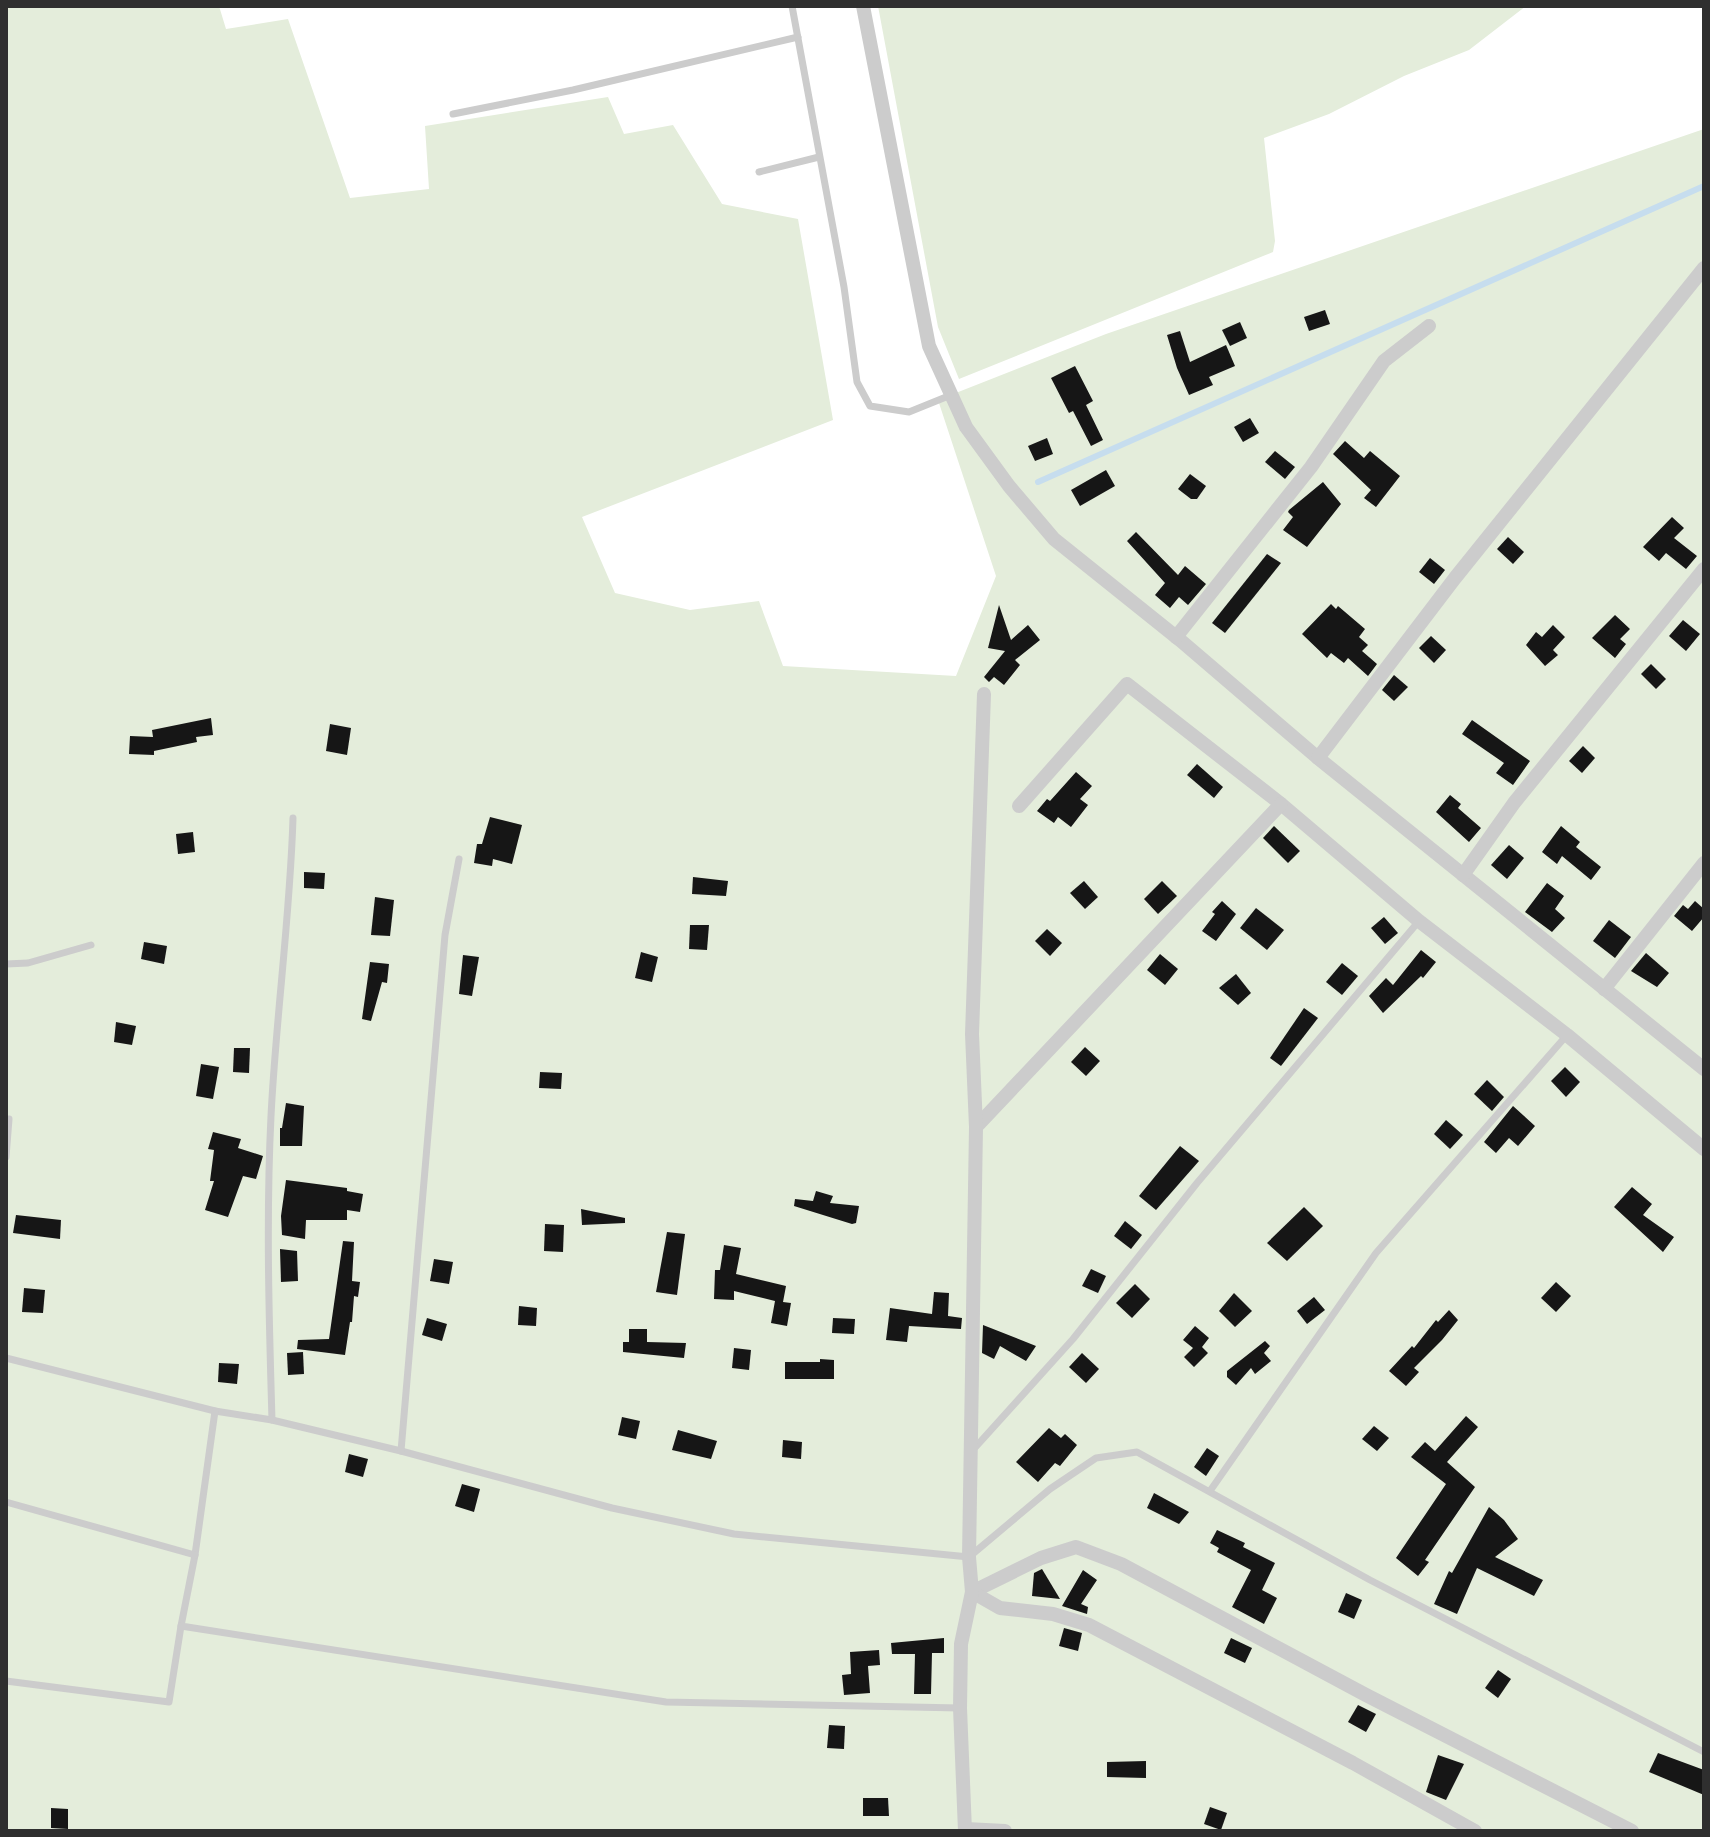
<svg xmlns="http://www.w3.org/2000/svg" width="1710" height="1837" viewBox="0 0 1710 1837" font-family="'Noto Sans',sans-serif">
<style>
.green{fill:#e4eddb}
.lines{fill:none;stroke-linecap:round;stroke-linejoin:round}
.stream{stroke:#c6ddee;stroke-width:6}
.building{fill:#161616}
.service{stroke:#ccc;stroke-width:7}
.minor{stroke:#ccc;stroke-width:14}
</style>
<rect width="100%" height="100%" fill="#fff"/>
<!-- green -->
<g class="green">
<polygon points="6,6 219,6 226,29 288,19 350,198 429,189 425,126 608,97 624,134 673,125 722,204 798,219 833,420 582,517 615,593 690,610 759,601 783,666 956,676 996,576 938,400 1106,334 1704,129 1704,1831 6,1831"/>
<polygon points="878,6 1526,6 1469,50 1404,76 1329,114 1264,138 1275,241 1273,252 959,379 938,327"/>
</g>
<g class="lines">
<!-- stream -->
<polyline class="stream" points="1038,482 1704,186"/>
</g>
<!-- building -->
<g class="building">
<polygon points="1325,310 1330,324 1309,331 1304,317"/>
<polygon points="1240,322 1247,338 1230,346 1222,330"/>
<polygon points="1180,331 1190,362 1226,345 1235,366 1209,377 1213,385 1189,395 1177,368 1167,335"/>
<polygon points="1075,366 1093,401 1086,405 1103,440 1091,446 1073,411 1069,413 1051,378"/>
<polygon points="1250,418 1259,433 1243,442 1234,427"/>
<polygon points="1047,438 1053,454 1035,461 1028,446"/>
<polygon points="1345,441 1364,458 1370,451 1400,476 1376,507 1364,498 1371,490 1333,454"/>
<polygon points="1275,451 1295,467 1285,479 1265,462"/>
<polygon points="1106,470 1115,486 1080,506 1071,490"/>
<polygon points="1190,474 1206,486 1197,499 1191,499 1178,489"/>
<polygon points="1323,482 1341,504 1307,547 1283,530 1293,517 1288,512 1289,510"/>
<polygon points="1672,517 1684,528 1674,538 1697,556 1686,569 1666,553 1659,561 1643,547"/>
<polygon points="1136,532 1178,575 1185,566 1206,584 1188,605 1179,597 1170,608 1155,595 1165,583 1127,541"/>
<polygon points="1508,537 1524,552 1513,564 1497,549"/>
<polygon points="1267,554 1281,563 1225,633 1212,623"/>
<polygon points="1430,558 1445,570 1434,584 1419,572"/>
<polygon points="1331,604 1336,609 1338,606 1365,629 1359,637 1368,645 1362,651 1377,664 1368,676 1348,658 1344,663 1331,653 1327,658 1302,634"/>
<polygon points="999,605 1011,640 1028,625 1040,640 1015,660 1020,665 1004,685 994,677 989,682 984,677 1005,651 988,648"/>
<polygon points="1615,615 1630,629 1620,639 1626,644 1615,658 1592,638"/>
<polygon points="1683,620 1700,634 1686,651 1669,636"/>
<polygon points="1553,625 1565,637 1553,650 1558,655 1545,666 1526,645 1536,632 1542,637"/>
<polygon points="1431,636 1446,650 1434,663 1419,648"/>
<polygon points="1651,664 1666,679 1656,689 1641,674"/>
<polygon points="1394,675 1408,687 1394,701 1382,690"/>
<polygon points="211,718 213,735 196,737 197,742 154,751 154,755 129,754 130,736 153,737 152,730"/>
<polygon points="1472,720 1530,761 1513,785 1496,773 1504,763 1462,734"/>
<polygon points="330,724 351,728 347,755 326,751"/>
<polygon points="1583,746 1595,758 1582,773 1569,761"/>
<polygon points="1197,764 1223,787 1214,798 1187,775"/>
<polygon points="1076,772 1092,786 1080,799 1088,805 1071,827 1058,817 1054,823 1037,811 1047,799 1050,801"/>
<polygon points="1450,795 1461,804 1458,808 1481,828 1469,842 1436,812"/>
<polygon points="490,817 522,825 512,864 493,859 492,866 474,863 477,844 482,844"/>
<polygon points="1274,826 1300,851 1288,863 1263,838"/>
<polygon points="1561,826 1580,842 1576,847 1601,867 1591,880 1562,856 1557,864 1542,852"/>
<polygon points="193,832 195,852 178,854 176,834"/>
<polygon points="1509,845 1524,858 1507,879 1491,865"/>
<polygon points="304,872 325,873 324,889 304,888"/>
<polygon points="693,877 728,881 726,896 692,894"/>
<polygon points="1084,881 1098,897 1085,909 1070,893"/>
<polygon points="1162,881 1177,896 1158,914 1144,899"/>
<polygon points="1547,883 1564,896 1555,909 1565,918 1552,932 1525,912"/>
<polygon points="375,897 394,900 390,936 371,935"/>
<polygon points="1222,901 1236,914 1216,941 1202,931 1215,914 1212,912"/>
<polygon points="1695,901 1704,909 1704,917 1692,931 1674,916 1683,905 1688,909"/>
<polygon points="1256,908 1284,930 1267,950 1240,928"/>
<polygon points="1384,917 1398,933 1385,944 1371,928"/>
<polygon points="1609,920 1631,937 1615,958 1593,941"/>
<polygon points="690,925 709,925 707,950 689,949"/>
<polygon points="1047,929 1062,943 1050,956 1035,941"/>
<polygon points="144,942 167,946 164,964 141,959"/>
<polygon points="1421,950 1436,962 1423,978 1421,976 1383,1013 1369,996 1386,978 1393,985"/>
<polygon points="641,952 658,957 652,982 635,978"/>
<polygon points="1646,953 1669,973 1657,987 1631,971"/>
<polygon points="1160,954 1178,969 1165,985 1147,970"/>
<polygon points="463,955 479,957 472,996 459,994"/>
<polygon points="370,962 389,964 387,983 382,982 371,1021 362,1019"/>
<polygon points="1342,963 1358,976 1342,995 1326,982"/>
<polygon points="1236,974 1251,993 1238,1005 1219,988"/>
<polygon points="1304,1008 1318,1018 1281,1066 1270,1058"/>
<polygon points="116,1022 136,1026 132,1045 114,1042"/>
<polygon points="1085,1047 1100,1061 1086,1076 1071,1062"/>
<polygon points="234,1048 250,1048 249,1073 233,1072"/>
<polygon points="201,1064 219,1067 213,1099 196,1096"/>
<polygon points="1565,1067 1580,1082 1566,1097 1551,1081"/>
<polygon points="540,1072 562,1073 561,1089 539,1088"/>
<polygon points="1487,1080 1504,1097 1492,1111 1474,1094"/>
<polygon points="286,1103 304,1106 302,1146 280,1146 280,1128 282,1128"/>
<polygon points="1513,1106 1535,1126 1518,1146 1509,1138 1496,1153 1484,1142"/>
<polygon points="1446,1120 1463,1135 1450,1149 1434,1134"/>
<polygon points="213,1132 241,1139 238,1148 263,1156 256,1179 243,1176 228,1217 205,1210 214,1181 210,1181 214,1150 208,1149"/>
<polygon points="1180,1146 1199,1161 1156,1210 1139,1196"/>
<polygon points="286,1180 347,1188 347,1191 363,1194 360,1212 347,1210 347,1220 306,1220 305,1239 282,1235 281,1216"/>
<polygon points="1632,1187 1652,1204 1643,1215 1674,1237 1663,1252 1614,1207"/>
<polygon points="816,1191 833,1196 830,1203 859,1206 856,1223 852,1224 794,1206 795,1199 813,1201"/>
<polygon points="1304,1207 1323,1226 1287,1261 1267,1243"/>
<polygon points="581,1209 625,1218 625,1223 582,1225"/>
<polygon points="16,1215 61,1220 60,1239 13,1233"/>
<polygon points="1125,1221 1142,1235 1131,1249 1114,1236"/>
<polygon points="545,1224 564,1225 563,1252 544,1251"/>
<polygon points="667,1232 685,1234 677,1295 656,1292"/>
<polygon points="343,1241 354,1242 352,1281 360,1282 358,1297 354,1296 352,1322 350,1322 345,1355 297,1349 298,1340 329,1339"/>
<polygon points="724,1245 741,1248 736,1274 786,1286 783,1302 791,1303 787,1326 771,1323 775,1301 734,1291 734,1300 714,1299 715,1270 720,1270"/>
<polygon points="280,1249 297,1251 298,1281 281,1282"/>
<polygon points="434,1259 453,1262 449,1284 430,1281"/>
<polygon points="1091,1269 1106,1276 1098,1293 1082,1286"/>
<polygon points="1556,1282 1571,1296 1556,1312 1541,1298"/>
<polygon points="1135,1284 1150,1299 1132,1318 1116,1303"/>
<polygon points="24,1288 45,1290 43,1313 22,1312"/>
<polygon points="934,1292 949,1293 948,1316 962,1318 961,1329 909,1326 907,1342 886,1340 890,1308 932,1314"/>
<polygon points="1234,1293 1252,1311 1235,1327 1219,1311"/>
<polygon points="1314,1297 1325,1310 1307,1324 1297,1311"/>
<polygon points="519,1306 537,1308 536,1326 518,1325"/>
<polygon points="1449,1310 1458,1320 1442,1340 1414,1368 1419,1372 1406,1386 1389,1371 1412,1346 1414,1348 1436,1320 1438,1322"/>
<polygon points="427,1318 447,1324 442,1341 422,1335"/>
<polygon points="833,1318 855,1319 854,1334 832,1333"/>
<polygon points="983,1325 1036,1346 1026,1361 1000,1346 994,1359 982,1353"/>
<polygon points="1195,1326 1209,1338 1202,1347 1208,1353 1194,1367 1184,1357 1193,1348 1183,1340"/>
<polygon points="629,1329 647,1329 647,1342 686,1343 684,1358 623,1352 623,1342 629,1342"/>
<polygon points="1265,1341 1270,1346 1264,1353 1271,1361 1255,1374 1251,1368 1236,1385 1227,1377 1227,1371"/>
<polygon points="734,1348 751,1350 749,1370 732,1368"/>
<polygon points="303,1352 304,1374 288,1375 287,1353"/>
<polygon points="1082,1353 1099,1369 1086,1383 1069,1367"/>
<polygon points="820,1359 834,1360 834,1379 785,1379 785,1362 820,1362"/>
<polygon points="219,1363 239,1364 237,1384 218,1382"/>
<polygon points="1466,1416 1478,1427 1447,1462 1475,1487 1425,1560 1429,1562 1418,1576 1396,1558 1446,1484 1411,1457 1425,1442 1435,1451"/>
<polygon points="622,1417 640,1421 636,1439 618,1435"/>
<polygon points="1374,1426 1389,1438 1377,1451 1362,1439"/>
<polygon points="1049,1428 1061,1438 1065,1434 1077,1445 1060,1466 1055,1463 1038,1482 1016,1462"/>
<polygon points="678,1430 717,1441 711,1459 672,1450"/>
<polygon points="783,1440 802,1442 801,1459 782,1457"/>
<polygon points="1207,1448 1219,1456 1206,1476 1194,1467"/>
<polygon points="349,1454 368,1459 363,1477 345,1472"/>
<polygon points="462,1484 480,1489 474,1512 455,1506"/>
<polygon points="1154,1493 1189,1512 1179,1524 1147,1508"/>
<polygon points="1489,1507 1504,1520 1518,1539 1495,1557 1543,1580 1534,1596 1477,1568 1457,1614 1434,1604 1449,1571 1452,1573"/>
<polygon points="1217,1530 1245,1543 1243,1547 1275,1563 1262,1590 1277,1598 1264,1624 1232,1607 1251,1570 1217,1552 1219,1548 1210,1543"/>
<polygon points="1042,1569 1060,1599 1032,1596 1034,1573"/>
<polygon points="1083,1570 1097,1580 1081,1604 1088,1607 1087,1614 1062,1606"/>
<polygon points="1346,1593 1362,1600 1354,1619 1338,1612"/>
<polygon points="1064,1628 1082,1633 1078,1651 1059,1646"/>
<polygon points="944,1638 944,1653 932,1653 931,1694 914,1694 915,1654 892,1654 891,1643"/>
<polygon points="1231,1638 1252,1648 1245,1663 1224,1653"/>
<polygon points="879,1650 880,1665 868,1666 870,1693 844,1695 842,1675 851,1674 850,1652"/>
<polygon points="1498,1670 1511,1679 1498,1698 1485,1688"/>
<polygon points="1358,1705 1376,1714 1366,1732 1348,1722"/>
<polygon points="829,1725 845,1726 844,1749 827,1748"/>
<polygon points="1658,1753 1704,1770 1704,1795 1649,1772"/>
<polygon points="1438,1755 1464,1764 1446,1800 1426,1792"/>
<polygon points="1146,1761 1146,1778 1107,1777 1107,1762"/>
<polygon points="863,1798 888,1798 889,1816 863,1816"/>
<polygon points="1210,1807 1227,1813 1221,1830 1204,1824"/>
<polygon points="51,1808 68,1809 68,1829 51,1828"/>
</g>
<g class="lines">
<!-- service -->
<g class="service">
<polyline points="792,6 844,287 857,382 870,406 909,412 951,395"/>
<polyline points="453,114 573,90 798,37"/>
<polyline points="759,172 819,157"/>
<polyline points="6,964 28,963 91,945"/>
<polyline points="6,1157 9,1119"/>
<polyline points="6,1358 215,1411 272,1420 401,1451 612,1508 734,1534 969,1557 1050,1489 1096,1458 1137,1452 1370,1580 1704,1752"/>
<polyline points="215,1411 195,1555 181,1626 666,1702 960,1708"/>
<path d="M272 1420C269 1319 266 1217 271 1116 276 1016 290 918 293 818"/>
<polyline points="401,1451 445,935 459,859"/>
<polyline points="972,1451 1073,1339 1197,1183 1419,921"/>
<polyline points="1210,1491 1376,1253 1567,1035"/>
<polyline points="6,1502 195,1555"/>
<polyline points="6,1681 169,1702 181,1626"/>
</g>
<!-- minor -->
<g class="minor">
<polyline points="863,6 929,346 966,427 1009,486 1054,539 1180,640 1318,758 1704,1069"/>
<polyline points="1176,637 1311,467 1384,361 1429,326"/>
<polyline points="1318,758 1455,578 1704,268"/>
<polyline points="1019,806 1127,684 1281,804 1419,921 1567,1035 1704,1149"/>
<polyline points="1463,875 1514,803 1704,569"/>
<polyline points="1604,989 1704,863"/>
<polyline points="976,1127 1281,804"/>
<polyline points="972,1592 1041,1558 1076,1547 1121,1564 1366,1695 1632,1831"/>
<polyline points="972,1592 1000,1608 1053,1614 1089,1625 1353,1763 1475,1831"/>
<polyline points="966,1829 1005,1831"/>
<polyline points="965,1831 960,1708 961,1644 972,1592 969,1557 976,1127 972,1034 984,694"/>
</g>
</g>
<!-- border -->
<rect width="1710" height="1837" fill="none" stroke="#2f2f2f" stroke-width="16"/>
</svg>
